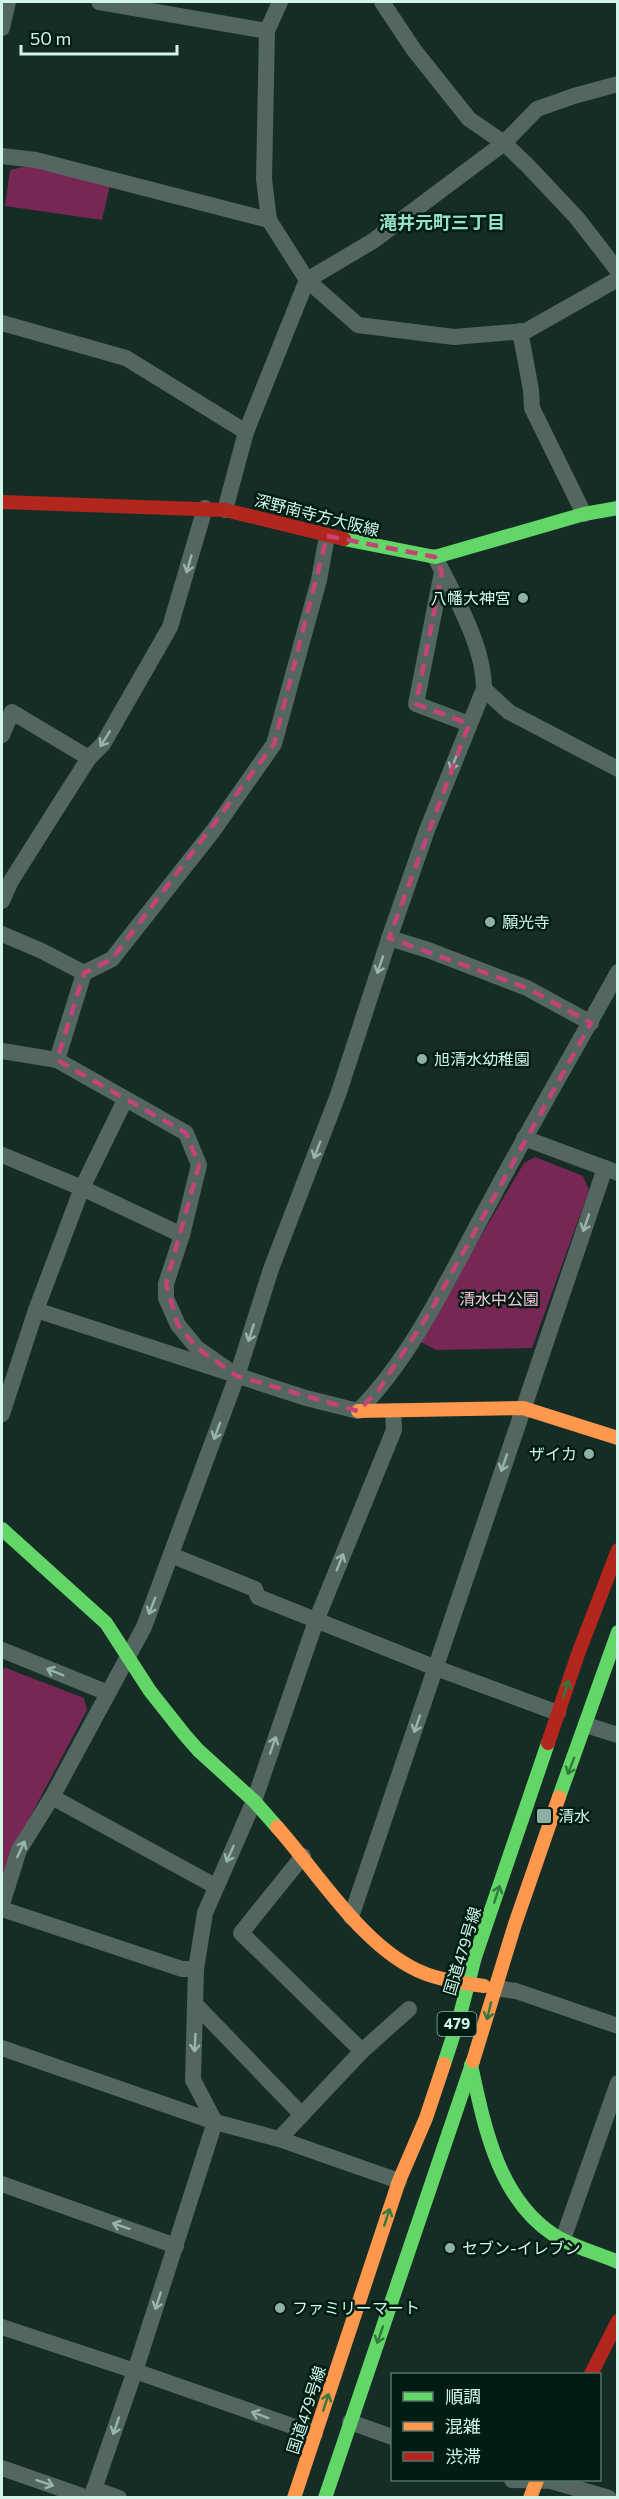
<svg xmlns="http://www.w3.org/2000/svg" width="619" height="2499" viewBox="0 0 619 2499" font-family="Commissioner,'Noto Sans JP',sans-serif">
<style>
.green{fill:#762754}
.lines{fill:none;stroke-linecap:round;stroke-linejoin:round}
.street{stroke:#536660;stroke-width:16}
.fast{stroke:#63d668;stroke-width:14}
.slow{stroke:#ff974d;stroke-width:14}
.jam{stroke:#b3261e;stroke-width:14}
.oneway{stroke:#98b5ab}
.oneway2{stroke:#32793e}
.marked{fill:none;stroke:#c54477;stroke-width:4.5;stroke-dasharray:12 8;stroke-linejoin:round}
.poi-dot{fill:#90b0a4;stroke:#001c13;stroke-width:2}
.labels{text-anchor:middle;stroke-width:5;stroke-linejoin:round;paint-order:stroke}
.shield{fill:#001c13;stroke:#92b5a8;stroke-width:1.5}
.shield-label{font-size:15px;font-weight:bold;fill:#d1f6e8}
.street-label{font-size:16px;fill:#d1f6e8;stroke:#001c13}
.poi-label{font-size:16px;fill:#d1f6e8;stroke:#001c13;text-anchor:start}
.park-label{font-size:16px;fill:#f9c3da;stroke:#001c13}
.neighbourhood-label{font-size:18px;font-weight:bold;fill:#95e1c6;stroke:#001c13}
</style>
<rect width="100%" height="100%" fill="#162d26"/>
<!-- green -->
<g class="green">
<polygon points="28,166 110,185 102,220 5,206 10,170"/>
<polygon points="535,1157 583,1176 589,1190 532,1348 436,1350 419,1341 524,1163"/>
<polygon points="6,1668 84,1698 87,1710 13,1849 2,1879 2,1669"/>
</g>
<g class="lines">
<!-- street -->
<g class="street">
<polyline points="99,2 267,31"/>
<polyline points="382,2 414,50 469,119 504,143 528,166 577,218 618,271"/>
<polyline points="2,28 8,2"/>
<polyline points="618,84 574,96 537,109 504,143 373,241 307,280 358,325 454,337 526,331 618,279"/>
<polyline points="2,156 36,160 269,220"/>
<polyline points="2,323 126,358 246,432"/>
<polyline points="520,331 531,390 532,408 584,514"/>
<polyline points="225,510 246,432 307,280 269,220 264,179 267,31 280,2"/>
<polyline points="442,572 416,704 469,724"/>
<polyline points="484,689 509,712 618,769"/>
<polyline points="2,735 12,712 89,758"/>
<polyline points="2,901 11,881 59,805 89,758 103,744 170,627 205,508"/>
<polyline points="2,934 42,951 84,973"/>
<polyline points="389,938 428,950 527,988 591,1023"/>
<polyline points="2,1051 57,1060"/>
<polyline points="524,1138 618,1173"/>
<polyline points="2,1155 82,1188 125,1100"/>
<path d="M36 1310 306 1398 358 1411C415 1354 452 1270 491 1200 532 1123 576 1048 618 972"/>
<polyline points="237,1376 197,1348 178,1325 166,1298 166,1284 182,1235 199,1165 186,1133 57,1060 84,973 112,959 213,831 274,744 319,580 327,536"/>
<polyline points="2,1414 36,1310 82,1188 182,1235"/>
<polyline points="171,1555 255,1589 258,1597 436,1668 558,1713"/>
<polyline points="2,1650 108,1693"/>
<polyline points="586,1725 618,1735"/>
<polyline points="52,1797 215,1886"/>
<polyline points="303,1856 241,1933 362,2051"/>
<path d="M2 1904 19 1850 52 1797 144 1627 237 1376 271 1269 338 1095 391 933 427 830 484 689C484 645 454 595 435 557"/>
<polyline points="2,1909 182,1969 196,1969"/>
<polyline points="351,1917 605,1168"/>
<polyline points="495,1988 516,1991 618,2026"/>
<polyline points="196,2005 302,2115"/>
<polyline points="2,2048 215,2122 279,2139 399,2181"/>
<polyline points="279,2139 362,2051 409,2009"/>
<polyline points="2,2184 176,2246"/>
<polyline points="563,2239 618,2083"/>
<polyline points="2,2327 135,2371 315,2434"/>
<polyline points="350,2422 392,2437"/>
<polyline points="2,2468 88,2498"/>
<polyline points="512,2480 551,2481 609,2498"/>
<polyline points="94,2489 119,2498"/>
<polyline points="91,2498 139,2359 215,2122 193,2080 196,1969 205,1913 254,1801 316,1621 394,1430 393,1411"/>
</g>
<!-- fast -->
<g class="fast">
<polyline points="344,539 435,557 584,514 618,508"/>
<polyline points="2,1529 106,1623 150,1691 184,1734 198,1750 254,1801 277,1827"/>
<polyline points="559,1797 618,1632"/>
<polyline points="444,2064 460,2015 475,1957 548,1743"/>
<path d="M471 2065C484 2125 498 2199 554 2235 573 2247 597 2253 618 2262"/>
<polyline points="325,2498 473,2061"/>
</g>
<!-- slow -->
<g class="slow">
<polyline points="358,1411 523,1408 618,1438"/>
<path d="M277 1827C319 1874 365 1951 426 1974 445 1981 464 1983 484 1986"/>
<polyline points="473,2061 515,1924 559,1797"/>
<polyline points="294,2498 399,2181 426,2118 444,2064"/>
<polyline points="530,2498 537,2480"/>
</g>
<!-- jam -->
<g class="jam">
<polyline points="2,502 225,510 344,539"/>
<polyline points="548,1743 578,1654 618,1550"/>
<polyline points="591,2374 618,2321"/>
</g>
</g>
<!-- one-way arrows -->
<defs><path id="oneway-shaft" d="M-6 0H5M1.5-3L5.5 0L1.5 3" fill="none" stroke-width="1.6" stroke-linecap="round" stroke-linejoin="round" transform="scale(1.5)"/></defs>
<g class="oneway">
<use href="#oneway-shaft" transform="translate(189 564) rotate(106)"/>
<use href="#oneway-shaft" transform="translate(105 739) rotate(122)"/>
<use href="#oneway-shaft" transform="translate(454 762) rotate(112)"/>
<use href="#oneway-shaft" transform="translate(380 965) rotate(109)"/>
<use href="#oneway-shaft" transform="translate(317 1150) rotate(111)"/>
<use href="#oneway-shaft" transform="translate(586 1223) rotate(109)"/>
<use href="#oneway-shaft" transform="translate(251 1333) rotate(108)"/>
<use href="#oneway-shaft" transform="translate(217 1431) rotate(110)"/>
<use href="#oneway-shaft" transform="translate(504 1463) rotate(109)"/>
<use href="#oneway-shaft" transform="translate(340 1562) rotate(-68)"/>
<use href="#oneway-shaft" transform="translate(152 1606) rotate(111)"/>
<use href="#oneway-shaft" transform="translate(55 1672) rotate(-158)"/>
<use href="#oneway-shaft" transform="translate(417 1724) rotate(109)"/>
<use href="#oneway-shaft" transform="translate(273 1745) rotate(-71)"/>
<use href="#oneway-shaft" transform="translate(21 1849) rotate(-65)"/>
<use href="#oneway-shaft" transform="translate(230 1854) rotate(114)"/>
<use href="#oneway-shaft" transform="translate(195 2043) rotate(93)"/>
<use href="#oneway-shaft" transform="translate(121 2226) rotate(-161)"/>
<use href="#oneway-shaft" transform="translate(158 2301) rotate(108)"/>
<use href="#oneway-shaft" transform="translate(260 2415) rotate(-160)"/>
<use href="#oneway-shaft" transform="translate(116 2426) rotate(109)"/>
<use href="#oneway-shaft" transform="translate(45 2483) rotate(19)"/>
</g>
<g class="oneway2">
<use href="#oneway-shaft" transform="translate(566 1689) rotate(-71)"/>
<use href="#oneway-shaft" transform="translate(571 1766) rotate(111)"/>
<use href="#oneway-shaft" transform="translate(497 1894) rotate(-72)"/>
<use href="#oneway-shaft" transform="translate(489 2011) rotate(104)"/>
<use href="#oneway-shaft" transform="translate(387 2217) rotate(-72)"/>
<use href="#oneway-shaft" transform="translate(380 2335) rotate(109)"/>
<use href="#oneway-shaft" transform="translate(326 2402) rotate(-72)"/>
</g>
<!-- marked area -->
<path class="marked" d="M327 536 435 557 442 572 416 704 469 724 389 938 527 988 591 1023 430 1312 378 1391 358 1411 237 1376 197 1348 178 1325 166 1284 199 1165 186 1133 57 1060 84 973 112 959 274 744Z"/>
<!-- markers -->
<g class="poi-dot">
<circle cx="523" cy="598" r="6"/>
<circle cx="490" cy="922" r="6"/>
<circle cx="422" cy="1059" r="6"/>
<circle cx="589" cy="1454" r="6"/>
<rect x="536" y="1808" width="16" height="16" rx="3"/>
<circle cx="450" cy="2248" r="6"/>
<circle cx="280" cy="2308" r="6"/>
</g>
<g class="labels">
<!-- shield labels -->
<rect class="shield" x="437.5" y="2012" width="39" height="24" rx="4.5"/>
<g class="shield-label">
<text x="457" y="2029">479</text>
</g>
<!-- street labels -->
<g class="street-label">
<text transform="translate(317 515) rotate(14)" y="6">深野南寺方大阪線</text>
<text transform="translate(462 1951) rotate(-73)" y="6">国道479号線</text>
<text transform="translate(306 2410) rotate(-72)" y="6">国道479号線</text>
</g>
<!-- poi labels -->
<g class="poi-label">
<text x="511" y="604" text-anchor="end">八幡大神宮</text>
<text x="502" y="928">願光寺</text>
<text x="434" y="1065">旭清水幼稚園</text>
<text x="577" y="1460" text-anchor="end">ザイカ</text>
<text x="558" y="1822">清水</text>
<text x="462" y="2254">セブン-イレブン</text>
<text x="292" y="2314">ファミリーマート</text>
</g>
<!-- park labels -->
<g class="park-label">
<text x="499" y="1305">清水中公園</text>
</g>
<!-- neighbourhood labels -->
<g class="neighbourhood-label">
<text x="442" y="229">滝井元町三丁目</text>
</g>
</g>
<!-- border -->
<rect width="619" height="2499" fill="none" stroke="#d1f6e8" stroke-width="6"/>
<!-- legend -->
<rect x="391" y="2373" width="210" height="108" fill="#001c13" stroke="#547368" stroke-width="1.5"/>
<rect x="403" y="2392" width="30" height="9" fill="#63d668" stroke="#547368" stroke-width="1.5"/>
<text x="445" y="2403" font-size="18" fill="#d1f6e8">順調</text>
<rect x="403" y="2422" width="30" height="9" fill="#ff974d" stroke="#547368" stroke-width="1.5"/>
<text x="445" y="2433" font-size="18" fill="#d1f6e8">混雑</text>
<rect x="403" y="2452" width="30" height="9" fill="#b3261e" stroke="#547368" stroke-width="1.5"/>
<text x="445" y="2463" font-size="18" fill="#d1f6e8">渋滞</text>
<!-- scale -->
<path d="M21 45v9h156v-9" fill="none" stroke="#d1f6e8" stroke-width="3"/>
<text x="30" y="45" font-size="18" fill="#d1f6e8" stroke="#001c13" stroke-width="4.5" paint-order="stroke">50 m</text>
</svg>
